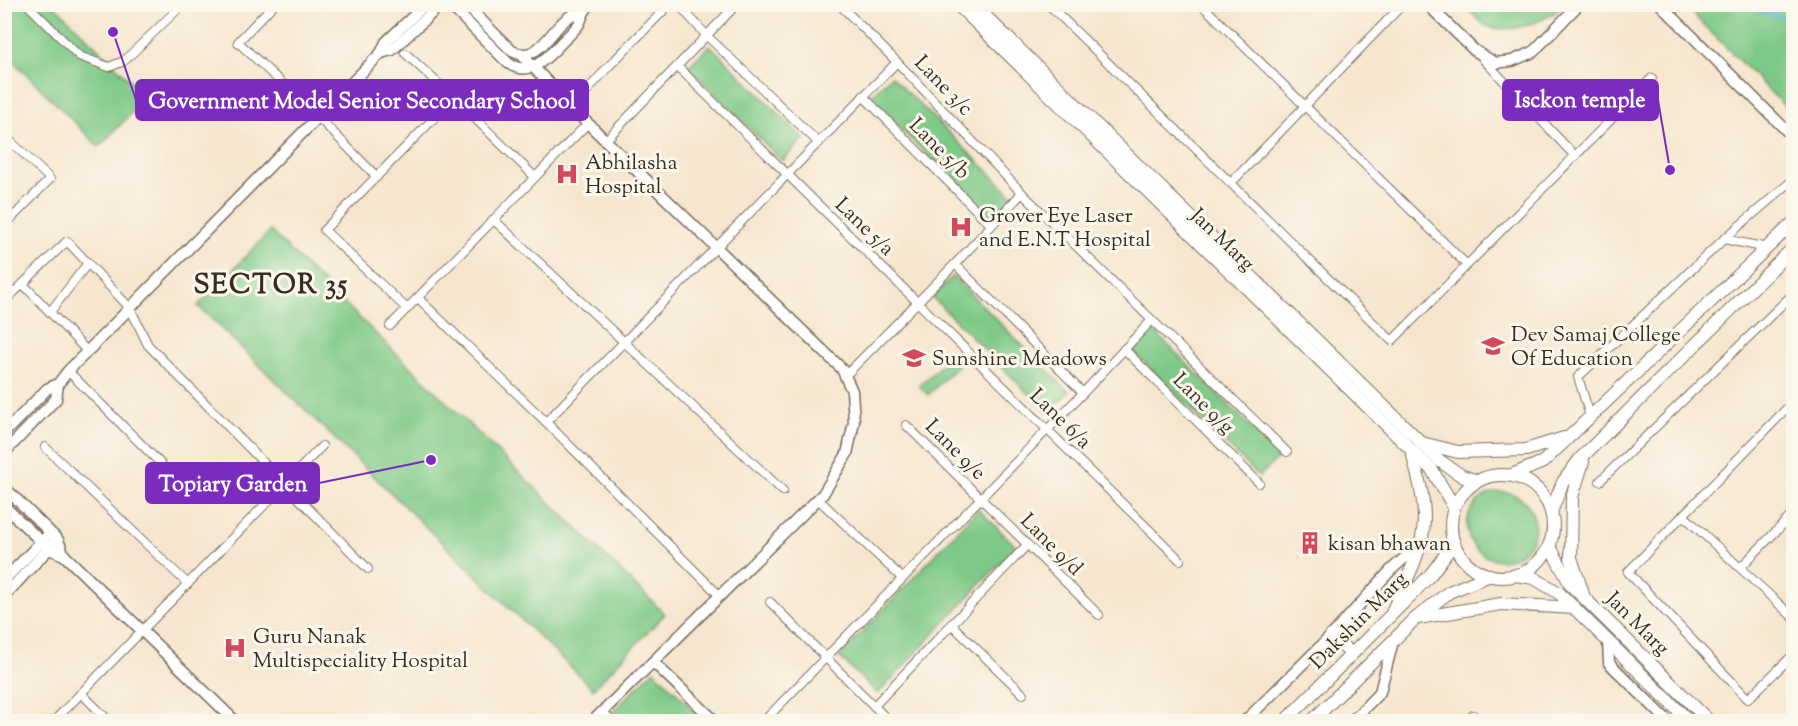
<svg xmlns="http://www.w3.org/2000/svg" width="1798" height="726" viewBox="0 0 1798 726" font-family="'Sorts Mill Goudy',serif">
<style>
.green{fill:#7ec987;stroke:#5c7a52;stroke-width:1.5}
.lines{fill:none;stroke-linecap:round;stroke-linejoin:round}
.stream{stroke:#62b6de;stroke-width:3}
.minor-casing{stroke:#7c6c5c;stroke-width:10}
.tertiary-casing{stroke:#7c6c5c;stroke-width:13}
.secondary-casing{stroke:#7c6c5c;stroke-width:14}
.minor{stroke:#fff;stroke-width:8}
.tertiary{stroke:#fff;stroke-width:10}
.secondary{stroke:#fff;stroke-width:12}
.labels{text-anchor:middle;stroke-width:6;stroke-linejoin:round;paint-order:stroke}
.street-label{font-size:21px;fill:#3b2a1e;stroke:#fbf7ec}
.poi-label{font-size:21px;fill:#3b2a1e;stroke:#fbf7ec;text-anchor:start}
.district-label{font-size:27px;font-weight:bold;letter-spacing:1.5px;fill:#3b2a1e;stroke:#fbf7ec}
.leader{fill:none;stroke:#7b2cbf;stroke-width:2}
.callout-dot{fill:#7b2cbf;stroke:#fbf7ec;stroke-width:2}
.callout{fill:#7b2cbf;stroke:#7b2cbf;stroke-width:2}
.callout-label{font-size:22px;text-anchor:middle;font-weight:bold;fill:#fff}
</style>
<rect width="100%" height="100%" fill="#fbf7ec"/>
<filter id="ink" filterUnits="userSpaceOnUse"><feTurbulence type="fractalNoise" baseFrequency=".0167" numOctaves="2"/><feDisplacementMap in="SourceGraphic" scale="12" xChannelSelector="R" yChannelSelector="G"/><feConvolveMatrix kernelMatrix="1 2 1 2 8 2 1 2 1" color-interpolation-filters="sRGB"/></filter>
<filter id="wash" filterUnits="userSpaceOnUse"><feTurbulence type="fractalNoise" baseFrequency=".008" numOctaves="4" result="noise"/><feDisplacementMap in="SourceGraphic" scale="24" xChannelSelector="R" yChannelSelector="G"/><feGaussianBlur stdDeviation="1.35" result="paint"/><feColorMatrix in="noise" values="0 0 0 0 0 0 0 0 0 0 0 0 0 0 0 0 0 1.4 0 .05"/><feComposite in="paint" operator="in"/></filter>
<g filter="url(#wash)">
<rect width="100%" height="100%" fill="#f6e6cf"/>
<!-- green -->
<g class="green">
<polygon points="4,5 54,5 147,97 99,147 5,53"/>
<path d="M1464 5H1565C1546 21 1514 34 1489 27 1480 24 1470 11 1464 5Z"/>
<polygon points="1684,5 1793,5 1793,115"/>
<polygon points="710,45 804,139 782,161 688,67"/>
<polygon points="891,76 1013,196 991,218 869,98"/>
<polygon points="270,231 665,614 593,689 198,306"/>
<polygon points="953,276 1069,392 1048,413 932,297"/>
<polygon points="1152,329 1280,456 1259,477 1132,350"/>
<polygon points="955,352 963,360 928,395 919,386"/>
<circle cx="1501" cy="526" r="34"/>
<polygon points="978,509 1016,546 878,694 839,657"/>
<polygon points="654,670 705,721 624,721 613,711"/>
</g>
<g class="lines">
<!-- stream -->
<polyline class="stream" points="1753,4 1760,12 1794,20"/>
</g>
</g>
<g filter="url(#ink)">
<g class="lines">
<!-- minor casing -->
<g class="minor-casing">
<g id="minor">
<polyline points="27,4 79,56 109,67 124,61 183,4"/>
<polyline points="274,4 238,42 319,118 377,177"/>
<polyline points="678,4 707,36 819,143"/>
<polyline points="839,4 897,62 1022,193 1287,452"/>
<polyline points="1048,4 1392,341 1652,78"/>
<polyline points="1201,4 1467,265"/>
<polyline points="405,53 454,98"/>
<polyline points="1483,59 1575,156"/>
<polyline points="678,67 1180,560"/>
<polyline points="863,96 991,225"/>
<polyline points="572,108 608,67 670,4"/>
<polyline points="4,135 50,179 4,226"/>
<polyline points="606,140 737,4"/>
<polyline points="1231,183 1403,4"/>
<polyline points="494,220 783,491"/>
<polyline points="1724,239 1767,248"/>
<polyline points="955,264 1083,393"/>
<polyline points="23,284 88,352"/>
<polyline points="418,298 546,422 719,595"/>
<polyline points="4,302 67,241 130,308 148,345 368,569"/>
<polyline points="407,309 324,230 454,98 535,177"/>
<polyline points="50,312 88,263"/>
<polyline points="390,326 588,123"/>
<polyline points="1124,349 1259,483"/>
<polyline points="68,371 162,465"/>
<polyline points="845,376 955,264 1022,193"/>
<polyline points="1794,401 1628,572 1748,699 1794,654"/>
<polyline points="1590,416 1578,377 1724,239 1794,179"/>
<polyline points="546,422 897,62"/>
<polyline points="906,425 1099,615"/>
<polyline points="45,447 188,584"/>
<polyline points="1600,481 1794,293"/>
<polyline points="818,499 902,578"/>
<polyline points="1683,515 1794,618"/>
<polyline points="1740,568 1794,513"/>
<polyline points="770,602 890,722"/>
<polyline points="951,624 1023,694"/>
<polyline points="81,693 110,722"/>
<polyline points="874,706 1027,545"/>
<polyline points="602,711 613,722"/>
<polyline points="53,722 322,446"/>
<polyline points="763,722 1083,393 1152,320"/>
<polyline points="1467,722 1473,715 1479,722"/>
</g>
</g>
<!-- tertiary casing -->
<g class="tertiary-casing">
<g id="tertiary">
<path d="M465 4 512 51C539 65 551 28 569 17 572 14 578 13 582 12"/>
<polyline points="1427,4 1474,50 1495,63 1512,61 1533,52 1579,4"/>
<polyline points="1660,4 1794,138"/>
<path d="M381 53 392 50 437 8 449 7 457 12 508 63C530 79 549 56 563 41 568 36 575 30 579 24 583 16 582 12 590 4"/>
<polyline points="521,54 572,108 842,369 852,391 854,422 847,454 823,494 592,722"/>
<polyline points="4,433 47,389 58,384"/>
<polyline points="4,453 56,399 58,384 68,371 381,53 386,42 426,4"/>
<polyline points="4,487 58,540 64,555"/>
<polyline points="4,506 49,549 64,555 236,722"/>
<polyline points="4,580 46,537"/>
<polyline points="4,596 53,544"/>
<polyline points="1608,641 1609,663 1669,722"/>
<polyline points="653,662 716,722"/>
<polyline points="1244,722 1331,636 1391,570 1420,544"/>
<polyline points="1351,722 1380,692 1393,641"/>
</g>
</g>
<!-- secondary casing -->
<g class="secondary-casing">
<g id="secondary">
<polyline points="957,4 1432,470 1454,507"/>
<polyline points="973,4 1440,461 1462,476 1478,481"/>
<polyline points="1422,443 1458,452 1526,450 1564,438"/>
<polyline points="1583,462 1572,497 1571,558 1583,594"/>
<polyline points="1512,475 1543,462 1794,222"/>
<circle cx="1502" cy="526" r="51"/>
<polyline points="1551,512 1563,482 1580,459 1794,247"/>
<polyline points="1549,545 1571,585 1710,722"/>
<polyline points="1516,575 1534,578 1559,593 1690,722"/>
<path d="M1393 610C1402 589 1421 553 1423 531 1427 504 1418 478 1412 452"/>
<polyline points="1418,618 1501,604 1575,608"/>
<polyline points="1331,636 1352,654"/>
<polyline points="1284,722 1411,595 1431,574 1454,543"/>
<polyline points="1311,722 1415,619 1449,592 1490,575"/>
</g>
</g>
<!-- minor -->
<use href="#minor" class="minor"/>
<!-- tertiary -->
<use href="#tertiary" class="tertiary"/>
<!-- secondary -->
<use href="#secondary" class="secondary"/>
</g>
</g>
<!-- icons -->
<defs>
<g id="hospital-bare" transform="scale(1.8)"><path d="M-5-5h3v3.5h4V-5h3V5h-3V1.5h-4V5h-3Z" fill="#d1495b" stroke="#fbf7ec" stroke-width="2.5" paint-order="stroke"/></g>
<g id="university-bare" transform="scale(1.8)"><path d="M0-5L7-2L0 1L-7-2ZM-4 1L0 2.5L4 1V4Q0 6-4 4Z" fill="#d1495b" stroke="#fbf7ec" stroke-width="2.5" paint-order="stroke"/></g>
<g id="school-bare" transform="scale(1.8)"><path d="M0-5L7-2L0 1L-7-2ZM-4 1L0 2.5L4 1V4Q0 6-4 4Z" fill="#d1495b" stroke="#fbf7ec" stroke-width="2.5" paint-order="stroke"/></g>
<g id="building-bare" transform="scale(1.8)"><path d="M-4-6H4V6H1V3H-1V6H-4ZM-2.5-4.3h1.7v1.8h-1.7ZM.8-4.3h1.7v1.8H.8ZM-2.5-1h1.7V.8h-1.7ZM.8-1h1.7V.8H.8Z" fill="#d1495b" stroke="#fbf7ec" stroke-width="2.5" paint-order="stroke"/></g>
</defs>
<g fill-rule="evenodd">
<use href="#hospital-bare" x="567" y="174"/>
<use href="#hospital-bare" x="961" y="227"/>
<use href="#university-bare" x="1493" y="346"/>
<use href="#school-bare" x="914" y="358"/>
<use href="#building-bare" x="1310" y="543"/>
<use href="#hospital-bare" x="235" y="648"/>
</g>
<g class="labels">
<!-- street labels -->
<g class="street-label">
<text transform="translate(944 85) rotate(46)" y="7">Lane 3/c</text>
<text transform="translate(940 148) rotate(45)" y="7">Lane 5/b</text>
<text transform="translate(865 226) rotate(44)" y="7">Lane 5/a</text>
<text transform="translate(1223 239) rotate(44)" y="7">Jan Marg</text>
<text transform="translate(1204 403) rotate(45)" y="7">Lane 9/g</text>
<text transform="translate(1061 418) rotate(44)" y="7">Lane 6/a</text>
<text transform="translate(956 449) rotate(45)" y="7">Lane 9/e</text>
<text transform="translate(1052 544) rotate(45)" y="7">Lane 9/d</text>
<text transform="translate(1358 620) rotate(-45)" y="7">Dakshin Marg</text>
<text transform="translate(1638 623) rotate(45)" y="7">Jan Marg</text>
</g>
<!-- poi labels -->
<g class="poi-label">
<text x="585" y="169">Abhilasha<tspan x="585" dy="24">Hospital</tspan></text>
<text x="979" y="222">Grover Eye Laser<tspan x="979" dy="24">and E.N.T Hospital</tspan></text>
<text x="1511" y="341">Dev Samaj College<tspan x="1511" dy="24">Of Education</tspan></text>
<text x="932" y="365">Sunshine Meadows</text>
<text x="1328" y="550">kisan bhawan</text>
<text x="253" y="643">Guru Nanak<tspan x="253" dy="24">Multispeciality Hospital</tspan></text>
</g>
<!-- district labels -->
<g class="district-label">
<text x="271" y="293">SECTOR 35</text>
</g>
</g>
<!-- callouts -->
<path class="leader" d="M1670 170L1658 100M113 32L136 100M431 460L319 483"/>
<g class="callout-dot">
<circle cx="1670" cy="170" r="6"/>
<circle cx="113" cy="32" r="6"/>
<circle cx="431" cy="460" r="6"/>
</g>
<g class="callout">
<rect x="1503" y="80" width="155" height="40" rx="6"/>
<rect x="136" y="80" width="452" height="40" rx="6"/>
<rect x="146" y="463" width="173" height="40" rx="6"/>
</g>
<g class="callout-label">
<text x="1580" y="107">Isckon temple</text>
<text x="362" y="108">Government Model Senior Secondary School</text>
<text x="233" y="491">Topiary Garden</text>
</g>
<!-- margin -->
<rect width="1798" height="726" fill="none" stroke="#fbf7ec" stroke-width="24"/>
</svg>
